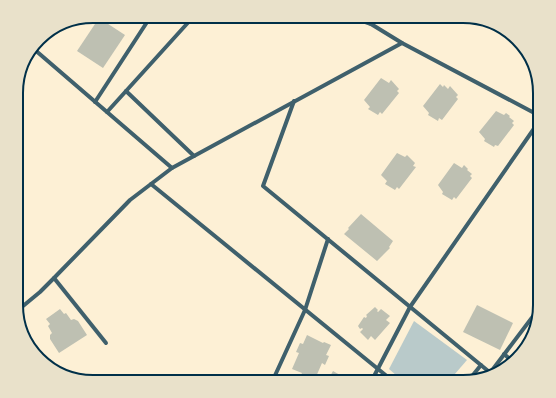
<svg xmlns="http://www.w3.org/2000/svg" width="556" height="398" viewBox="0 0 556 398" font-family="'Archivo Narrow',sans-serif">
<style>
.green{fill:#b9caca}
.building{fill:#bec0b2}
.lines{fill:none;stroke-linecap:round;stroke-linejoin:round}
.minor{stroke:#3f606c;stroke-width:4}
.rim{fill:none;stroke:#003049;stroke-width:2}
</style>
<rect width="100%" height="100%" fill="#fdf0d5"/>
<!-- green -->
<polygon class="green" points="414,321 467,360 448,382 404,382 389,369"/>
<!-- building -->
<g class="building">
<polygon points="99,18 125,35 103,68 77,51"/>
<polygon points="381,78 389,83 391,80 399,89 397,91 399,93 382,114 380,112 378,115 368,109 370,107 364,100"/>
<polygon points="440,84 443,87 444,85 448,89 450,86 458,95 456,97 458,99 442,120 439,118 438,121 428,115 429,113 423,106"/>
<polygon points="496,111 504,115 506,113 510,116 509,117 514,121 512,123 514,125 498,146 495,145 494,147 484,141 485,139 479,132"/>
<polygon points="397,153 405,157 407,155 415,163 413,166 416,167 399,189 397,187 395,190 385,184 387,181 381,175"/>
<polygon points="454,163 462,168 464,165 468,169 467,170 472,174 470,176 472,178 456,199 454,197 452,200 442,194 443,192 438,185"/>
<polygon points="361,214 393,241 389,247 390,248 377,261 344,234 349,229 348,228"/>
<polygon points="477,305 513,323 500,350 463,332"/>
<polygon points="375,307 378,310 377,311 378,312 381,309 390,316 386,320 390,323 375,340 371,336 368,340 360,332 363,329 362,328 360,329 358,326 364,317 366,318 367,316 366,315"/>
<polygon points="60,309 64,314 66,313 71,320 74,319 78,321 87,335 59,353 50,339 50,335 52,333 48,326 50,324 46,319"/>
<polygon points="307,335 323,343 324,342 331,345 326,355 329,356 325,365 322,363 315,379 306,375 304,377 301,375 302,373 292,369 299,353 296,352 300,343 303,344"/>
<polygon points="37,345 48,362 45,364 30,347 31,346 33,348"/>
<polygon points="333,371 340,375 339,376 354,382 324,382 326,379 328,380"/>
</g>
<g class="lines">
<!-- minor -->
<g class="minor">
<polyline points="349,16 371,24 402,43 540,116"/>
<polyline points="371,24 376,16"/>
<polyline points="35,50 172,168"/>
<polyline points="126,91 194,156"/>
<polyline points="294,101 263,186 493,375"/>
<polyline points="95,102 151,16"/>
<polyline points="107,112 194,16"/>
<polyline points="151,184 394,382"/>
<polyline points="54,278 106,343"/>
<polyline points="17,311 40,292 54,278 130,200 172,168 402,43"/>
<polyline points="17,315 21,309"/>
<polyline points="504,354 512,361"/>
<polyline points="490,373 540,307"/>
<polyline points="469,380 481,365"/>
<polyline points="272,382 305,310 328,239"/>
<polyline points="371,382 410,307 540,120"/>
</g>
</g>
<!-- crop -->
<path d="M0 0H556V398H0ZM93 23H463A70 70 0 0 1 533 93V305A70 70 0 0 1 463 375H93A70 70 0 0 1 23 305V93A70 70 0 0 1 93 23Z" fill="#e9e1ca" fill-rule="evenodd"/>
<path class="rim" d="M93 23H463A70 70 0 0 1 533 93V305A70 70 0 0 1 463 375H93A70 70 0 0 1 23 305V93A70 70 0 0 1 93 23Z"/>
</svg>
